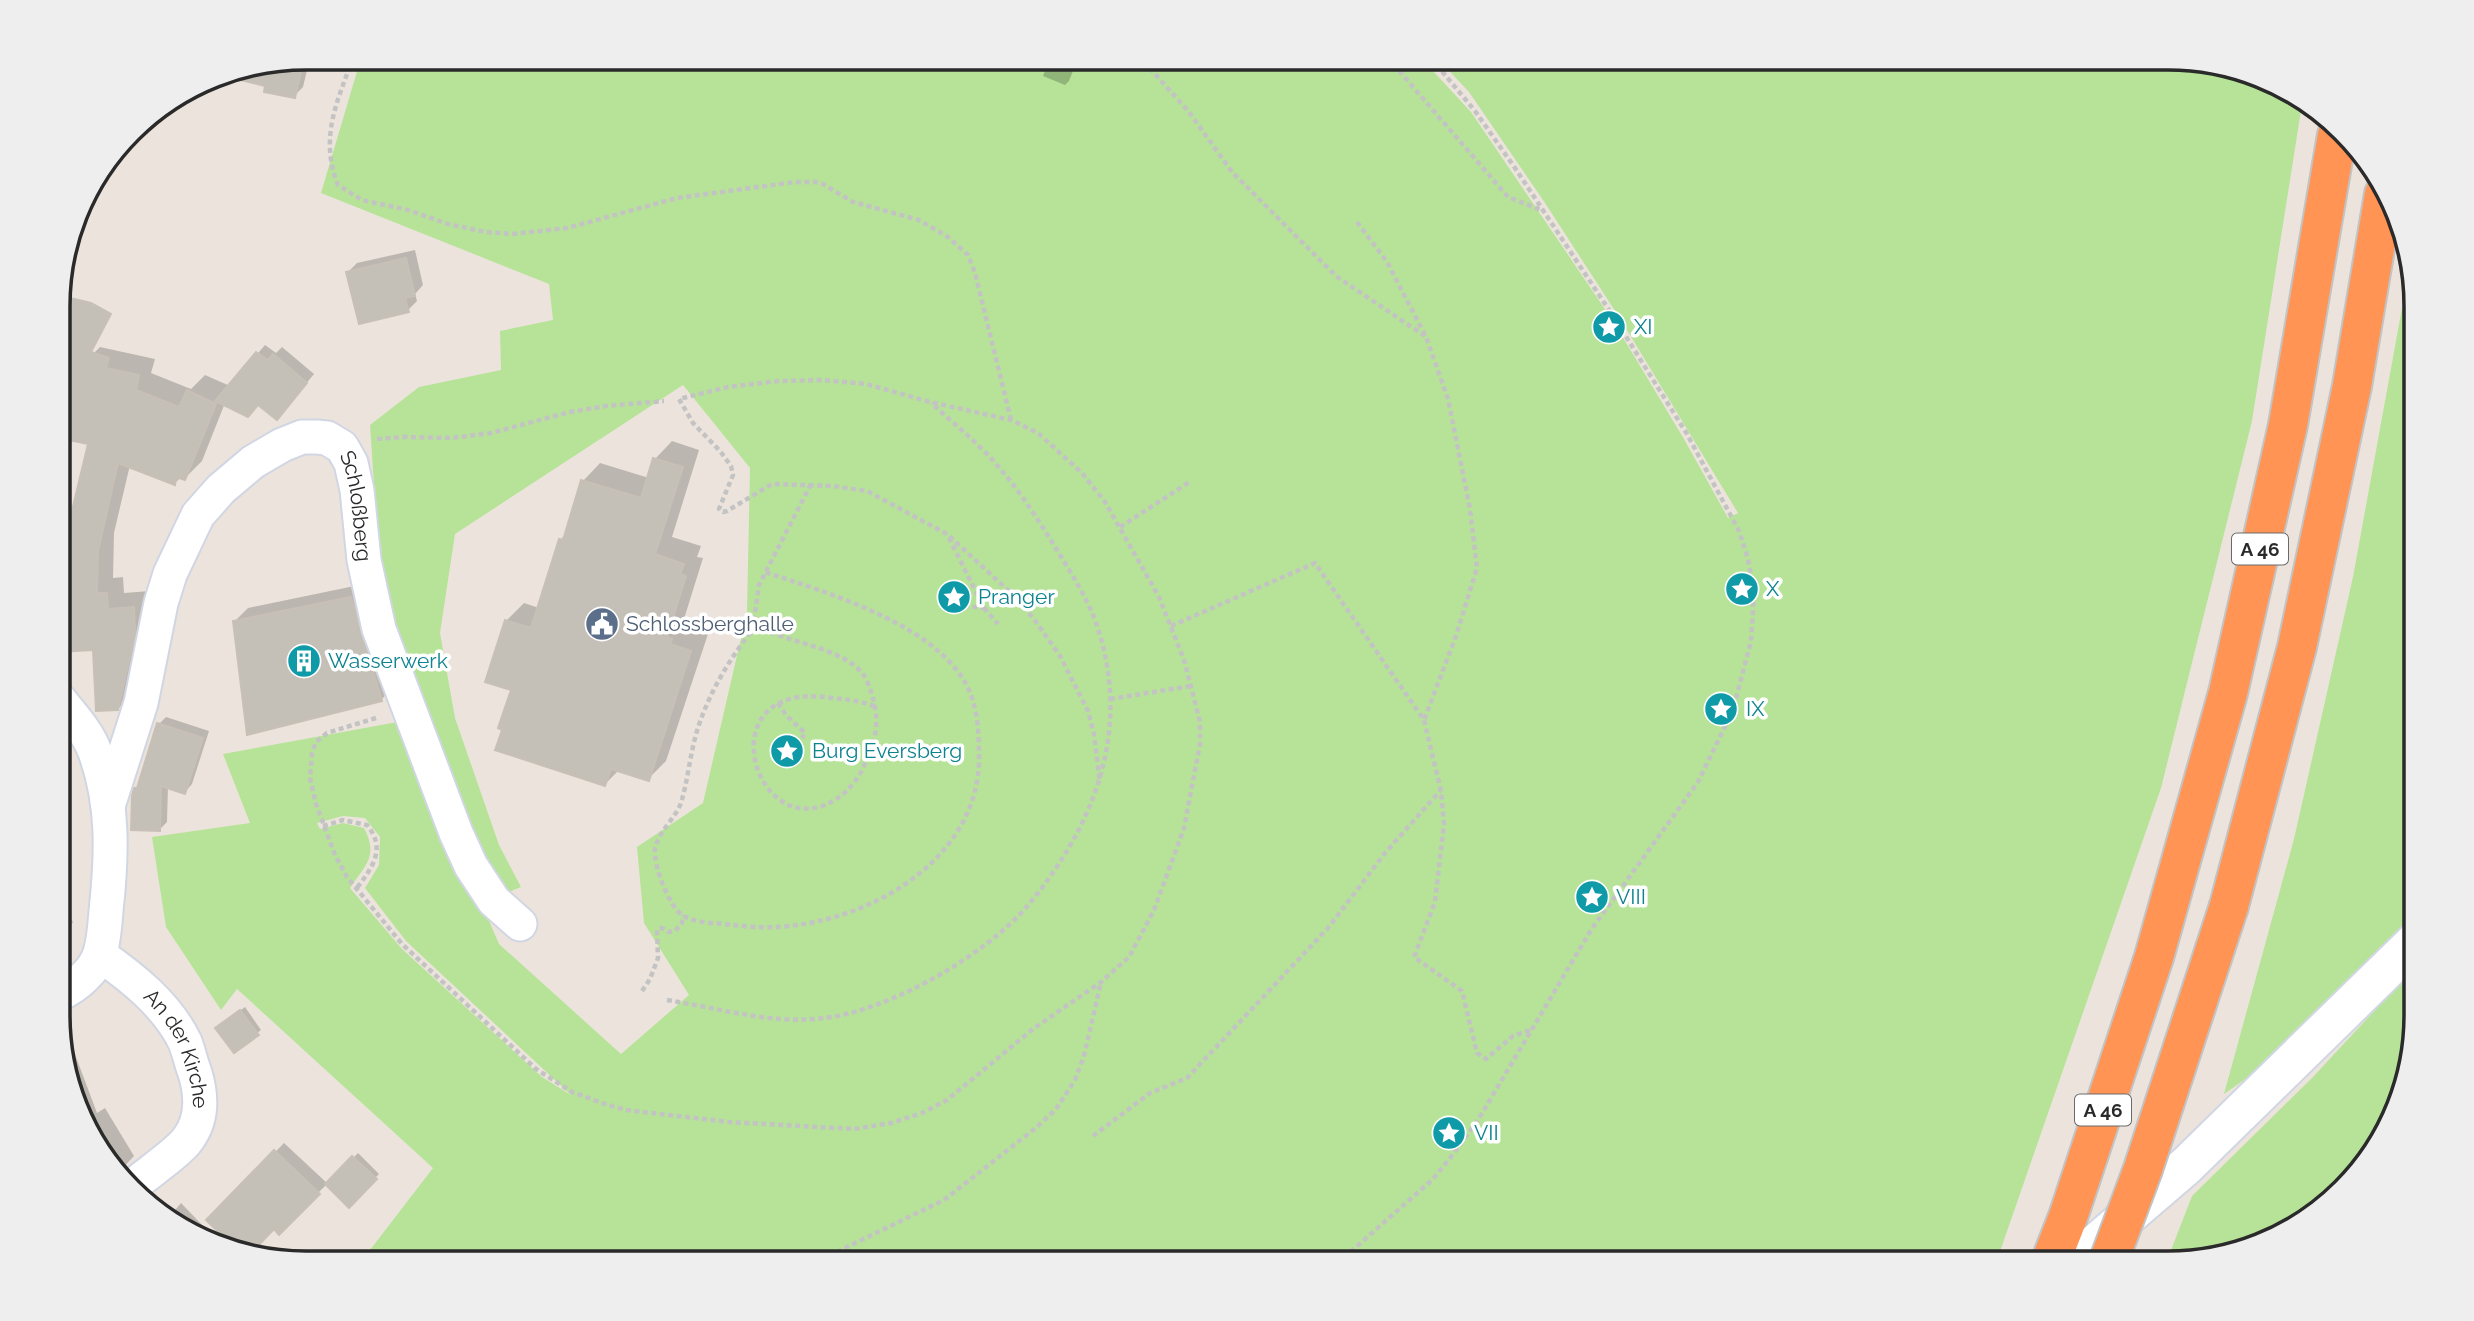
<svg xmlns="http://www.w3.org/2000/svg" width="2474" height="1321" viewBox="0 0 2474 1321" font-family="Raleway,sans-serif">
<style>
.green{fill:#b6e398;fill-rule:evenodd}
.shadow{fill:#0003}
.building{fill:#c4bfb7;stroke:#c8c0b6;stroke-width:2}
.lines{fill:none;stroke-linecap:round;stroke-linejoin:round}
.minor-casing{stroke:#d1d6e3;stroke-width:37}
.tertiary-casing{stroke:#d1d6e3;stroke-width:42}
.motorway-casing{stroke:#c3c3c3;stroke-width:42}
.path{stroke:#c3c3c3;stroke-width:4.5;stroke-dasharray:5 3.5;stroke-linecap:butt}
.minor{stroke:#fff;stroke-width:33}
.tertiary{stroke:#fff;stroke-width:38}
.motorway{stroke:#ff9454;stroke-width:38}
.motorway-bridge-casing{stroke:#c3c3c3;stroke-width:42;stroke-linecap:butt}
.motorway-bridge{stroke:#ff9454;stroke-width:38}
.labels{text-anchor:middle;stroke-width:7;stroke-linejoin:round;paint-order:stroke}
.shield{fill:#fff;stroke:#6a6a6a;stroke-width:2}
.shield-label{font-size:19px;font-weight:bold;fill:#2a2a2a}
.culture-label{font-size:21px;fill:#0d838f;stroke:#fff;text-anchor:start}
.street-label{font-size:21px;fill:#2a2a2a;stroke:#fff}
.service-label{font-size:21px;fill:#4e5e75;stroke:#fff;text-anchor:start}
.rim{fill:none;stroke:#2a2a2a;stroke-width:3.5}
</style>
<rect width="100%" height="100%" fill="#ece4dc"/>
<!-- green -->
<g class="green">
<path d="M361 58H1421L1471 112 1613 321 1684 439 1728 518 1738 513 1619 317 1545 203 1469 92 1437 58H2168L2278 84 2302 104 2252 421 2161 788 1996 1263H360L433 1168 237 989 221 1010 166 927 152 837 250 823 223 754 403 721 499 944 621 1054 689 995 644 923 637 847 703 803 747 612 750 468 683 385 455 534 440 633 455 718 499 845 521 887 504 894 483 863 397 642 379 560 370 425 419 387 501 370 500 331 553 320 549 284 321 193ZM343 816 365 818 380 837 379 865 365 888 406 941 571 1095 542 1077 402 949 350 888C365 866 379 856 364 828L343 823 320 829 317 823Z"/>
<polygon points="2410,264 2414,274 2416,916 2254,1073 2224,1094 2294,839 2353,577"/>
<polygon points="2416,966 2416,1015 2390,1125 2305,1222 2184,1263 2166,1263 2192,1196 2312,1078"/>
</g>
<!-- shadow -->
<g class="shadow">
<polygon points="310,58 303,87 294,96 268,85 224,74"/>
<polygon points="1050,58 1078,58 1069,81 1065,85 1043,76"/>
<polygon points="415,250 423,285 415,294 417,301 408,310 348,272 357,263"/>
<polygon points="265,345 276,353 282,347 314,374 284,410 259,403 225,403 202,461 185,478 181,477 175,483 130,465 114,533 113,578 123,577 124,593 150,591 135,691 118,709 95,648 59,650 59,539 70,527 90,443 84,363 100,347 155,359 151,373 191,389 205,375 230,386"/>
<polygon points="672,441 699,450 672,537 701,546 697,557 703,558 684,619 688,621 687,626 708,634 666,761 648,779 620,769 605,784 513,689 506,621 524,603 539,608 560,540 566,534 583,481 600,463 649,478 655,459"/>
<polygon points="364,584 394,686 381,700 235,621 248,608"/>
<polygon points="166,717 209,731 192,784 185,792 168,786 167,822 160,829 135,789 140,785 159,724"/>
<polygon points="245,1007 261,1030 257,1033 222,1024"/>
<polygon points="64,1025 97,1113 105,1108 134,1156 120,1171 100,1153 60,1048 60,1027"/>
<polygon points="284,1143 328,1184 358,1153 379,1174 349,1205 327,1184 279,1232 274,1227 251,1250 236,1247 209,1220"/>
<polygon points="181,1203 205,1228 199,1238 171,1215"/>
</g>
<!-- building -->
<g class="building">
<polygon points="304,58 295,98 264,92 265,86 220,75"/>
<polygon points="406,258 415,296 405,298 409,312 359,324 346,272"/>
<polygon points="58,295 91,303 111,314 91,352 109,358 106,368 139,375 136,390 179,407 187,390 216,404 185,480 176,477 175,485 118,463 98,551 97,593 107,593 108,609 134,607 135,633 118,710 96,711 93,650 59,652 59,544 64,544 88,444 64,439 70,412 59,410"/>
<polygon points="256,352 268,360 273,354 307,383 277,420 258,405 248,417 215,401"/>
<polygon points="653,458 683,467 655,554 684,564 680,574 686,576 667,637 672,639 670,644 691,651 649,781 611,769 605,786 495,750 502,730 498,728 511,690 485,682 505,620 531,628 559,539 563,540 581,480 641,498"/>
<polygon points="351,597 382,701 247,735 233,621"/>
<polygon points="157,723 203,738 185,794 161,786 160,831 131,830 132,796 134,788 137,788"/>
<polygon points="240,1010 259,1035 234,1053 215,1028"/>
<polygon points="274,1150 320,1194 279,1235 274,1229 253,1251 233,1246 206,1220"/>
<polygon points="352,1156 377,1179 349,1208 325,1184"/>
</g>
<g class="lines">
<!-- minor casing -->
<g class="minor-casing">
<g id="minor">
<path d="M59 699C72 716 88 732 95 752 114 804 112 856 106 911 105 924 104 940 100 953 95 971 76 986 60 994"/>
<path id="s1" d="M109 803 141 703 161 603 170 574 198 515 221 489 253 462 282 445 302 437H317L327 438 342 447 351 463 357 490 364 560 379 629 456 833 471 866 494 901 520 924"/>
<path id="s2" d="M100 955C133 978 167 1005 185 1042 189 1052 191 1063 195 1073 202 1096 203 1119 188 1139 179 1152 148 1173 135 1184"/>
</g>
</g>
<!-- tertiary casing -->
<g class="tertiary-casing">
<polyline id="tertiary" points="2073,1263 2186,1166 2416,941"/>
</g>
<!-- motorway casing -->
<g class="motorway-casing">
<g id="motorway">
<polyline points="2229,906 2297,647 2352,386 2384,194"/>
<polyline points="2050,1263 2068,1217 2154,957 2228,693 2288,425 2337,135"/>
</g>
</g>
<!-- path -->
<g class="path">
<path d="M353 58C337 102 319 138 338 185L362 200 408 210 448 224 486 232 512 234 567 228 677 198 795 182H815L823 184 853 202 919 220 948 237 968 255 975 273 1011 420"/>
<polyline points="415,58 452,61 522,58"/>
<polyline points="1136,58 1146,64 1189,112 1232,172 1336,276 1425,336"/>
<polyline points="1388,58 1508,197 1541,210"/>
<polyline points="1357,222 1387,262 1426,337 1448,399 1470,509 1477,568 1456,636 1424,720"/>
<polyline points="377,439 404,437 451,438 491,433 570,412 606,406 664,401"/>
<path d="M811 484 759 585 754 620C764 642 850 643 867 681 882 717 878 738 861 772 852 788 839 800 822 806 751 830 712 685 824 697 842 699 859 700 876 707"/>
<polyline points="1120,527 1191,481"/>
<polyline points="949,538 984,608 967,606 958,602"/>
<polyline points="984,608 998,624"/>
<path d="M756 626C731 656 709 692 697 731 690 754 688 780 681 803 675 819 658 832 655 849 653 865 669 906 682 915 696 924 719 923 734 925 837 941 983 872 979 753 979 731 977 705 967 686 935 624 828 593 765 572"/>
<polyline points="1171,626 1315,563 1424,720 1441,791 1444,824 1435,902 1414,957 1462,991 1477,1053 1486,1059 1513,1036 1533,1029"/>
<polyline points="1110,699 1191,686"/>
<polyline points="778,703 786,715 805,733 802,738"/>
<polyline points="376,718 327,733 316,742 312,753 310,778 316,804 335,855 347,877 402,944 536,1069 572,1092 605,1104 626,1110 729,1122 854,1129 891,1123 922,1113 947,1100 1033,1029 1101,982 1129,957 1154,910 1184,828 1200,744 1200,722 1184,660 1159,597 1105,502 1082,473 1038,433 1011,420 930,402 866,384 823,380 778,381 728,387 679,399 693,423 720,451 731,466 733,475 719,509 723,512 727,511 772,484 833,486 867,491 947,534 1011,593 1034,619 1060,656 1088,711 1094,734 1100,783"/>
<path d="M59 802C64 816 67 831 69 846 70 867 59 909 72 924"/>
<path d="M323 826 343 820 367 825C387 849 372 868 356 889"/>
<polyline points="60,936 66,918"/>
<polyline points="642,991 650,979 658,958 657,930 662,928 669,932 675,931 682,923 683,915"/>
<path d="M667 1000C718 1008 773 1025 824 1018 889 1011 988 954 1029 904 1097 822 1133 725 1095 620 1086 597 1073 576 1060 555 1038 519 1015 483 986 453 968 435 949 419 931 403"/>
<polyline points="1093,1136 1150,1093 1187,1078 1328,928 1385,853 1440,791"/>
<polyline points="814,1263 944,1200 1037,1127 1056,1109 1075,1080 1084,1056 1101,982"/>
<polyline points="1338,1263 1432,1180 1451,1157 1478,1120 1591,930 1698,782 1733,710 1751,641 1753,612 1753,586 1748,559 1739,531 1687,434 1615,319 1515,168 1475,111 1431,58"/>
</g>
<!-- minor -->
<use href="#minor" class="minor"/>
<!-- tertiary -->
<use href="#tertiary" class="tertiary"/>
<!-- motorway -->
<use href="#motorway" class="motorway"/>
<!-- motorway-bridge casing -->
<g class="motorway-bridge-casing">
<polyline id="motorway-bridge" points="2108,1263 2143,1169 2229,906"/>
</g>
<!-- motorway-bridge -->
<use href="#motorway-bridge" class="motorway-bridge"/>
</g>
<!-- icons -->
<defs>
<g id="sight-disc" transform="scale(1.75)"><circle r="9.5" fill="#0f9aa8" stroke="#fff"/><path d="M0-6L1.8-2.2L6-1.7L2.9 1.2L3.7 5.4L0 3.3L-3.7 5.4L-2.9 1.2L-6-1.7L-1.8-2.2Z" fill="#fff"/></g>
<g id="civic-disc" transform="scale(1.75)"><circle r="9.5" fill="#5c6f8a" stroke="#fff"/><path d="M-.6-6.5H3V-4.5H.6V-3L4-1V1h2V6H-6V1h2V-1L-.6-3ZM-1.2 2.5V6h2.4V2.5Z" fill="#fff"/></g>
<g id="building-disc" transform="scale(1.75)"><circle r="9.5" fill="#0f9aa8" stroke="#fff"/><path d="M-4-6H4V6H1V3H-1V6H-4ZM-2.5-4.3h1.7v1.8h-1.7ZM.8-4.3h1.7v1.8H.8ZM-2.5-1h1.7V.8h-1.7ZM.8-1h1.7V.8H.8Z" fill="#fff"/></g>
</defs>
<g fill-rule="evenodd">
<use href="#sight-disc" x="1609" y="327"/>
<use href="#sight-disc" x="1742" y="589"/>
<use href="#sight-disc" x="954" y="597"/>
<use href="#civic-disc" x="602" y="624"/>
<use href="#building-disc" x="304" y="661"/>
<use href="#sight-disc" x="1721" y="709"/>
<use href="#sight-disc" x="787" y="751"/>
<use href="#sight-disc" x="1592" y="897"/>
<use href="#sight-disc" x="1449" y="1133"/>
</g>
<g class="labels">
<!-- shield labels -->
<g class="shield">
<rect x="2232" y="533.5" width="56" height="31" rx="5"/>
<rect x="2075" y="1094.5" width="56" height="31" rx="5"/>
</g>
<g class="shield-label">
<text x="2260" y="556">A 46</text>
<text x="2103" y="1117">A 46</text>
</g>
<!-- culture labels -->
<g class="culture-label">
<text x="1634" y="334">XI</text>
<text x="1766" y="596">X</text>
<text x="978" y="604">Pranger</text>
<text x="328" y="668">Wasserwerk</text>
<text x="1746" y="716">IX</text>
<text x="812" y="758">Burg Eversberg</text>
<text x="1616" y="904">VIII</text>
<text x="1474" y="1140">VII</text>
</g>
<!-- street labels -->
<g class="street-label">
<text dy="7" stroke="none"><textPath href="#s1" startOffset="539">Schloßberg</textPath></text>
<text dy="7" stroke="none"><textPath href="#s2" startOffset="126">An der Kirche</textPath></text>
</g>
<!-- service labels -->
<g class="service-label">
<text x="626" y="631">Schlossberghalle</text>
</g>
</g>
<!-- crop -->
<path d="M0 0H2474V1321H0ZM306 70H2168A236 236 0 0 1 2404 306V1015A236 236 0 0 1 2168 1251H306A236 236 0 0 1 70 1015V306A236 236 0 0 1 306 70Z" fill="#eee" fill-rule="evenodd"/>
<path class="rim" d="M306 70H2168A236 236 0 0 1 2404 306V1015A236 236 0 0 1 2168 1251H306A236 236 0 0 1 70 1015V306A236 236 0 0 1 306 70Z"/>
</svg>
